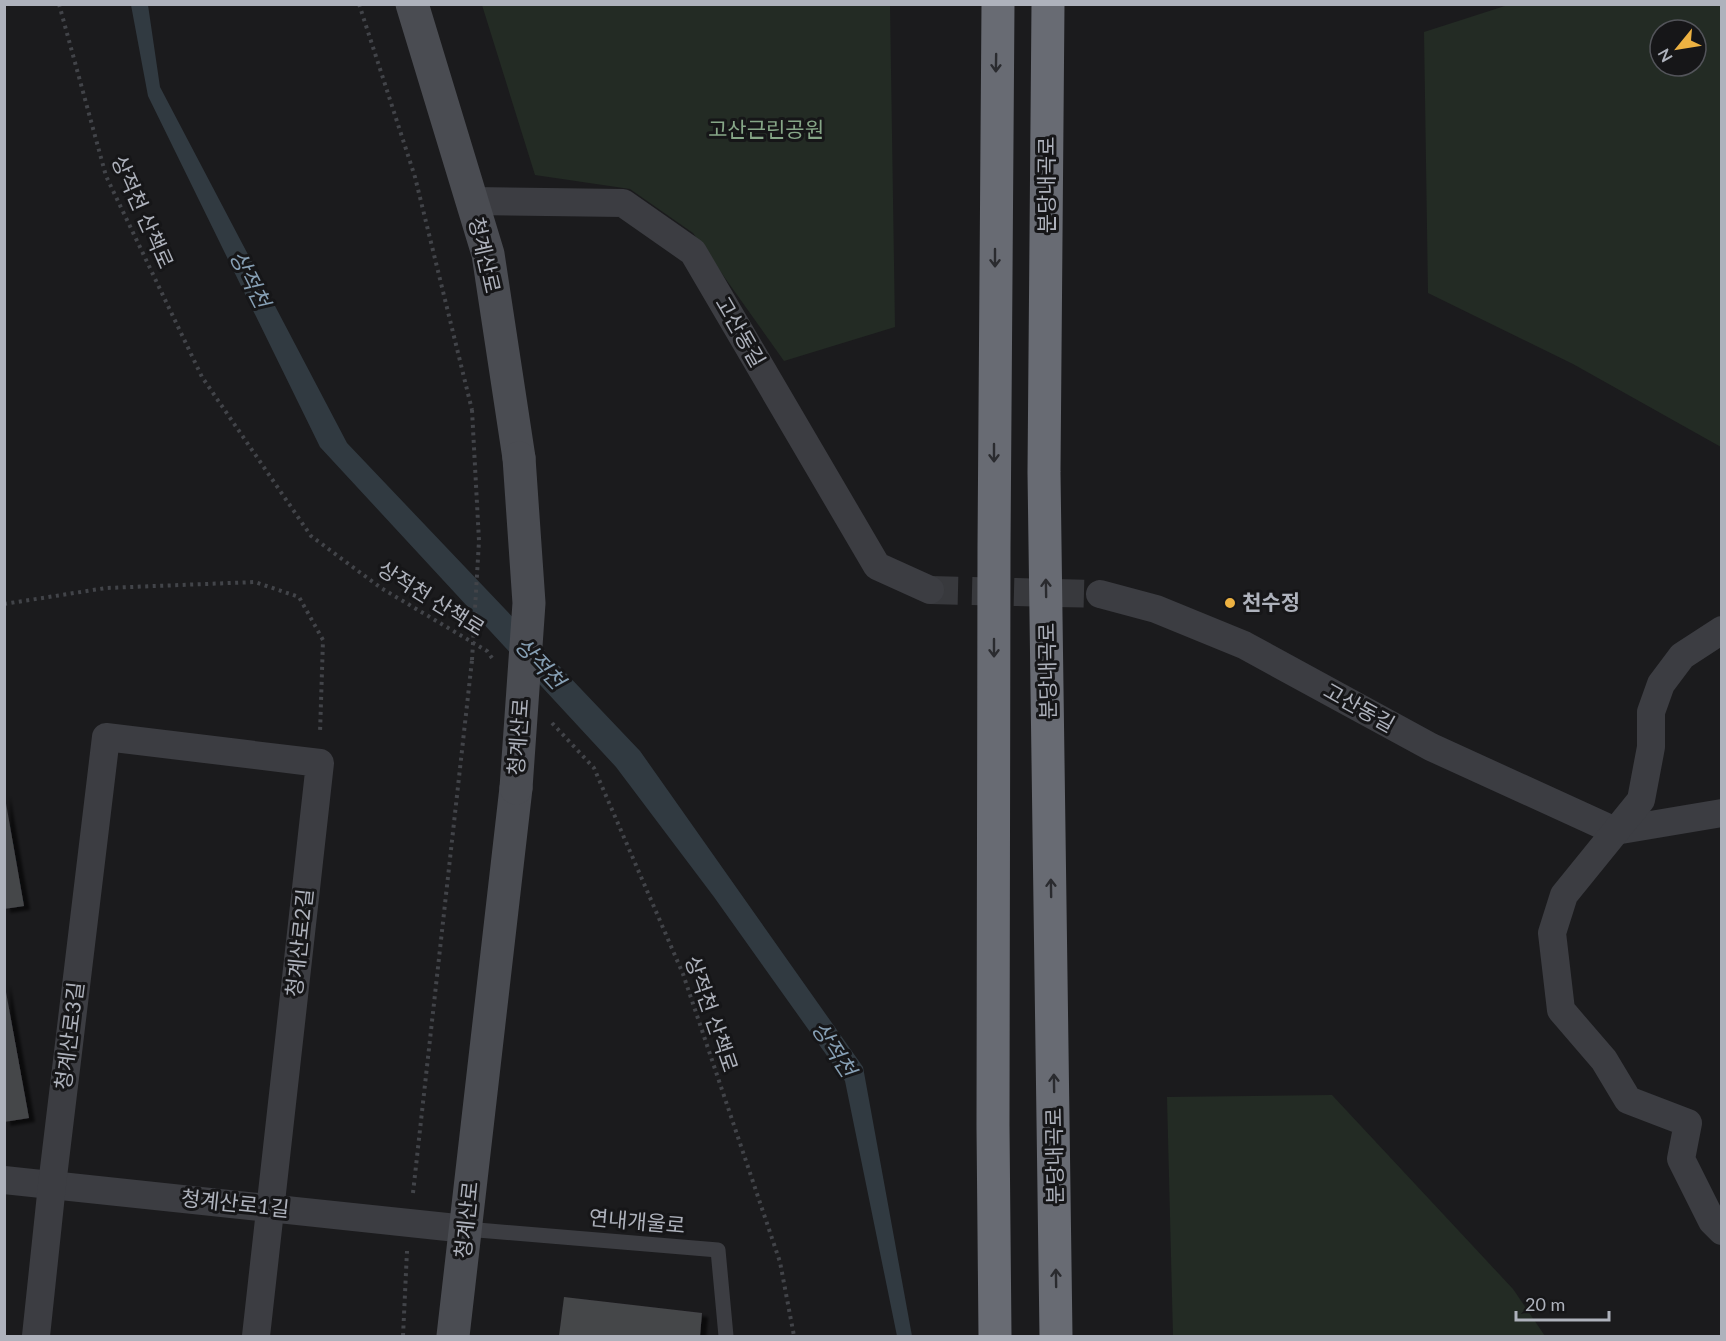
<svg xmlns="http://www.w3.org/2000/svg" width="1726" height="1341" viewBox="0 0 1726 1341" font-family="Lato,'Noto Sans KR',sans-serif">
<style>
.green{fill:#232b24;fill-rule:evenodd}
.water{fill:#313a41}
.building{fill:#45464a;filter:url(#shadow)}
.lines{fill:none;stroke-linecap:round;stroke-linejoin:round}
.street-tunnel{stroke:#38393d;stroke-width:28;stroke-dasharray:28 14;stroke-linecap:butt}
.path{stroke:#424449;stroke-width:4;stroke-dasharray:3 4.5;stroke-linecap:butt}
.lane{stroke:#3c3d42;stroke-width:15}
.street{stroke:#3c3d42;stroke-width:28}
.secondary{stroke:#4a4c52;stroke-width:33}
.highway{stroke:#686b73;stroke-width:33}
.path-bridge{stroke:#424449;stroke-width:4;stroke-dasharray:3 4.5;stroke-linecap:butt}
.secondary-bridge{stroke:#4a4c52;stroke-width:33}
.oneway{stroke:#2a2b2f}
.poi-dot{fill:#edb242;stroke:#161618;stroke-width:2}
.labels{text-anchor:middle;stroke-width:6;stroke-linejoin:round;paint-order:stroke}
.park-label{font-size:21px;fill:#86a687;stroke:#161618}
.street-label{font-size:21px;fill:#aeb2bc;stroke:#161618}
.poi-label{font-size:21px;font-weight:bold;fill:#aeb2bc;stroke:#161618;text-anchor:start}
.water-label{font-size:22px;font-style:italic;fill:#87a0b5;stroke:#161618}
</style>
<defs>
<filter id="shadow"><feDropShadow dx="6" dy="4" stdDeviation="1.5" flood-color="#0009"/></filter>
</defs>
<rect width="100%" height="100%" fill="#1b1b1d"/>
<!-- green -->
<g class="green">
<path d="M1511 4 1721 5V447L1573 364 1428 293 1424 32ZM1660 30H1696V66H1660Z"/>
<polygon points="482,5 890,5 895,327 784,361 693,233 630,189 535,175"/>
<polygon points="1332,1095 1513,1289 1545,1336 1173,1336 1167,1097"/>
</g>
<!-- water -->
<polygon class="water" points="131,5 148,5 160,87 347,443 640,751 863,1067 912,1336 897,1336 845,1081 714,897 616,767 320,447 148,96"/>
<!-- building -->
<g class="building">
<polygon points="4,792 24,906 4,909"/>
<polygon points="4,981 29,1118 4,1122"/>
<polygon points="564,1297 702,1313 700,1336 559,1336"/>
</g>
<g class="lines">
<!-- street-tunnel -->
<polyline class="street-tunnel" points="930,590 1100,594"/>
<!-- path -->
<g class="path">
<polyline points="59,4 106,176 202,377 311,536 381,588 487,651 492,658"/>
<polyline points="359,4 415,177 472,410"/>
<polyline points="4,604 106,588 255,582 299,597 323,640 320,733"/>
<polyline points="552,723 594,768 683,974 780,1262 794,1336"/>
<polyline points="413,1193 472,660"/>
<polyline points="403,1336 407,1251"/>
</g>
<!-- lane -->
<polyline class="lane" points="466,1229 718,1250 726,1336"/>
<!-- street -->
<g class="street">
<polyline points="472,201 623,203 693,252 877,566 930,590"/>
<polyline points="1100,594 1156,609 1244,645 1431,747 1615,831 1722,813"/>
<polyline points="1722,630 1682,656 1661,684 1651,712 1651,747 1641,800 1564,895 1552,933 1561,1010 1604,1060 1628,1100 1688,1123 1681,1159 1712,1221 1722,1231"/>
<polyline points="4,1180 466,1229"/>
<polyline points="36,1336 52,1185 106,737 320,763 256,1336"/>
</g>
<!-- secondary -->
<g class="secondary">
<polyline points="412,4 488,254 519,458"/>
<polyline points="453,1336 516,788"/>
</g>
<!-- highway -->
<g class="highway">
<polyline points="1048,4 1044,472 1056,1336"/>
<polyline points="995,1336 993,1126 994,548 998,4"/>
</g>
<!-- path-bridge -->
<polyline class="path-bridge" points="472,660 479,541 472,410"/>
<!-- secondary-bridge -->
<polyline class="secondary-bridge" points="516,788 529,603 519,458"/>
</g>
<!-- one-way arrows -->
<defs><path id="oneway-shaft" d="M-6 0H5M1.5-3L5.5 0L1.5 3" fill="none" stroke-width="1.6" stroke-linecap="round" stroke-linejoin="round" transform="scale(1.5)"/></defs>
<g class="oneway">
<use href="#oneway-shaft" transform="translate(996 63) rotate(91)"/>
<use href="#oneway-shaft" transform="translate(995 258) rotate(90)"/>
<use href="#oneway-shaft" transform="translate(994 453) rotate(90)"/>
<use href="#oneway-shaft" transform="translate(1046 588) rotate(-91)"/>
<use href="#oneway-shaft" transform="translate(994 648) rotate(90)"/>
<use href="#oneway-shaft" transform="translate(1051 888) rotate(-91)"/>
<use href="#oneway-shaft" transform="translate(1054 1083) rotate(-91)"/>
<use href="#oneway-shaft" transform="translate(1056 1278) rotate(-91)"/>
</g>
<!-- markers -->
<circle class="poi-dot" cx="1230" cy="603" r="6"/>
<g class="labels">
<!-- park labels -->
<g class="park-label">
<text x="766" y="137">고산근린공원</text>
</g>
<!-- street labels -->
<g class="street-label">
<text transform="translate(1047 185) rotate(-90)" y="7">분당내곡로</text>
<text transform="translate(142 212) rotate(66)" y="7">상적천 산책로</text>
<text transform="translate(484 255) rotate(77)" y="7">청계산로</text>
<text transform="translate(740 332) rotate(60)" y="7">고산동길</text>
<text transform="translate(431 599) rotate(32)" y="7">상적천 산책로</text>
<text transform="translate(1048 671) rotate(-91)" y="7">분당내곡로</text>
<text transform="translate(1359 708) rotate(29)" y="7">고산동길</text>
<text transform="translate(519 737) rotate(-86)" y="7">청계산로</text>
<text transform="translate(300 943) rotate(-84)" y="7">청계산로2길</text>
<text transform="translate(711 1014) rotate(71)" y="7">상적천 산책로</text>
<text transform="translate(70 1036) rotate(-83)" y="7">청계산로3길</text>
<text transform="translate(1055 1156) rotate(-91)" y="7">분당내곡로</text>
<text transform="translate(235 1204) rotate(6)" y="7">청계산로1길</text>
<text transform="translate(467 1220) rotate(-84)" y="7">청계산로</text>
<text transform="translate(637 1222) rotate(5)" y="7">연내개울로</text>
</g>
<!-- poi labels -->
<g class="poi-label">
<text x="1242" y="610">천수정</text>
</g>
<!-- water labels -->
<g class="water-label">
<text transform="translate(250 279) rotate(63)" y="8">상적천</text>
<text transform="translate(540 663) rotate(47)" y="8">상적천</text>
<text transform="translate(834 1049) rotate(57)" y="8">상적천</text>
</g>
</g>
<!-- border -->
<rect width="1726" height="1341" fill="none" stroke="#aeb2bc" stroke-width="12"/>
<!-- north arrow -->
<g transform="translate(1678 48) rotate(240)"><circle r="28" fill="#161618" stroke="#53545a" stroke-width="1.5"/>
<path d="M0-4.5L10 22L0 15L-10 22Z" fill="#edb242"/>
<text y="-9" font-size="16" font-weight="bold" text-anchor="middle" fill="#aeb2bc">N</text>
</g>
<!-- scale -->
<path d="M1516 1311v9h93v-9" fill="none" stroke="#aeb2bc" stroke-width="3"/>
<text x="1525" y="1311" font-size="18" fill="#aeb2bc" stroke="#161618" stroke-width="4.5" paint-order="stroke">20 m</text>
</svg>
